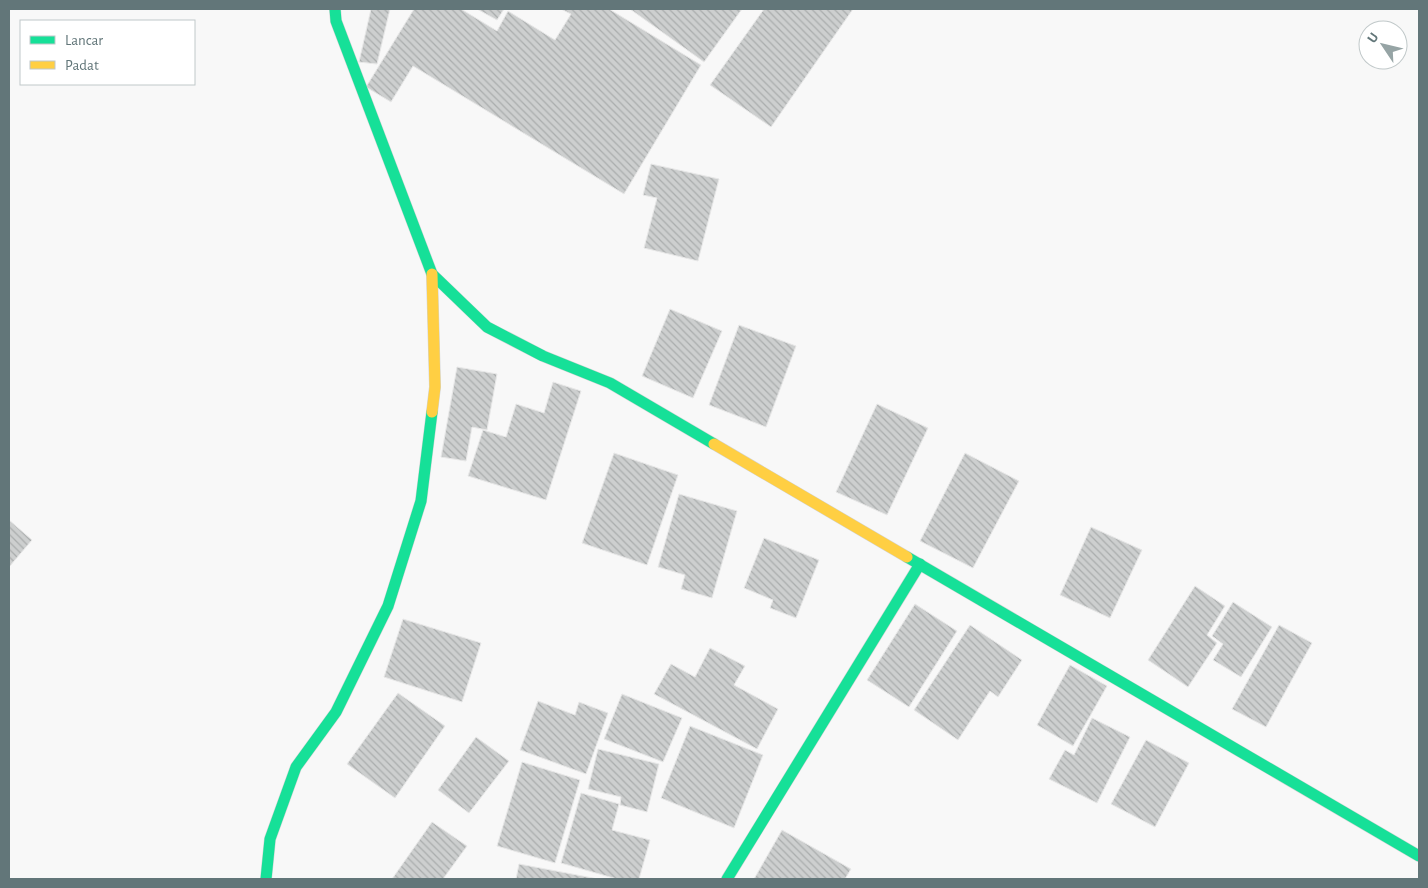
<svg xmlns="http://www.w3.org/2000/svg" width="1428" height="888" viewBox="0 0 1428 888" font-family="'Alegreya Sans',sans-serif">
<style>
.building{fill:url(#building-back-hatch);stroke:#e8e8e8}
.lines{fill:none;stroke-linecap:round;stroke-linejoin:round}
.fast-casing{stroke:#d3d4d5;stroke-width:12}
.slow-casing{stroke:#d3d4d5;stroke-width:12}
.fast{stroke:#16e098;stroke-width:11}
.slow{stroke:#ffcf43;stroke-width:11}
</style>
<defs>
<pattern id="building-back-hatch" width="6" height="6" patternUnits="userSpaceOnUse" patternTransform="scale(1.25)"><rect width="6" height="6" fill="#cdcfcf"/><path d="M-1 5l2 2M0 0l6 6M5-1l2 2" fill="none" stroke="#aaadad"/></pattern>
</defs>
<rect width="100%" height="100%" fill="#f8f8f8"/>
<!-- building -->
<g class="building">
<polygon points="371,9 390,9 377,64 359,62"/>
<polygon points="414,9 461,9 497,31 508,11 555,40 571,14 561,9 609,9 701,65 624,194 413,66 391,102 366,87"/>
<polygon points="477,9 504,9 497,20"/>
<polygon points="630,9 742,9 704,62"/>
<polygon points="764,9 853,9 771,127 710,85"/>
<polygon points="651,164 719,179 698,261 644,248 657,198 643,195"/>
<polygon points="670,309 722,331 693,398 642,376"/>
<polygon points="739,325 796,346 766,427 709,405"/>
<polygon points="457,367 497,374 487,430 472,427 466,461 441,457"/>
<polygon points="553,382 581,391 546,500 468,476 483,430 506,437 516,404 544,413"/>
<polygon points="877,404 928,428 887,515 836,492"/>
<polygon points="614,453 678,475 647,565 582,543"/>
<polygon points="965,453 1019,481 973,568 920,541"/>
<polygon points="679,494 737,511 712,598 681,589 685,575 658,567"/>
<polygon points="9,520 32,540 9,567"/>
<polygon points="1091,527 1142,550 1110,618 1060,595"/>
<polygon points="764,538 819,560 796,618 770,608 773,600 744,588"/>
<polygon points="1195,586 1225,606 1207,635 1217,643 1188,687 1148,660"/>
<polygon points="1233,602 1272,627 1241,677 1213,660 1223,644 1212,636"/>
<polygon points="915,604 957,631 909,707 867,680"/>
<polygon points="403,619 481,643 462,702 384,677"/>
<polygon points="970,625 1022,660 998,697 990,691 958,740 914,710"/>
<polygon points="1279,625 1312,643 1266,727 1232,709"/>
<polygon points="710,648 745,666 734,685 778,709 757,749 654,694 671,664 695,677"/>
<polygon points="1070,665 1107,686 1073,746 1037,725"/>
<polygon points="398,693 445,726 395,798 347,764"/>
<polygon points="622,694 682,718 663,762 604,739"/>
<polygon points="538,701 575,715 579,702 608,713 586,774 520,750"/>
<polygon points="1092,718 1130,737 1097,803 1049,779 1065,750 1074,755"/>
<polygon points="690,726 763,755 734,828 661,798"/>
<polygon points="476,737 509,761 469,813 438,790"/>
<polygon points="1146,740 1189,763 1155,827 1111,804"/>
<polygon points="598,749 659,764 647,812 620,805 621,797 588,789"/>
<polygon points="522,762 580,780 555,863 497,846"/>
<polygon points="581,793 619,804 612,830 650,840 639,879 617,879 561,863"/>
<polygon points="432,822 467,846 443,879 392,879"/>
<polygon points="782,830 851,869 845,879 754,879"/>
<polygon points="519,864 598,879 516,879"/>
</g>
<g class="lines">
<!-- fast casing -->
<g class="fast-casing">
<g id="fast">
<polyline points="335,9 336,21 432,274 487,327 543,356 610,383 714,444"/>
<polyline points="907,557 1419,856"/>
<polyline points="266,879 270,839 296,767 336,712 388,606 421,501 432,412"/>
<polyline points="727,879 920,564"/>
</g>
</g>
<!-- slow casing -->
<g class="slow-casing">
<g id="slow">
<polyline points="432,412 435,387 432,274"/>
<polyline points="714,444 907,557"/>
</g>
</g>
<!-- fast -->
<use href="#fast" class="fast"/>
<!-- slow -->
<use href="#slow" class="slow"/>
</g>
<!-- border -->
<rect width="1428" height="888" fill="none" stroke="#627679" stroke-width="20"/>
<!-- legend -->
<rect x="20" y="20" width="175" height="65" fill="#ffffff" stroke="#c0c8c9"/>
<rect x="30" y="36" width="25" height="8" fill="#16e098" stroke="#c0c8c9"/>
<text x="65" y="45" font-size="15" fill="#627679">Lancar</text>
<rect x="30" y="61" width="25" height="8" fill="#ffcf43" stroke="#c0c8c9"/>
<text x="65" y="70" font-size="15" fill="#627679">Padat</text>
<!-- north arrow -->
<g transform="translate(1383 45) rotate(305)"><circle r="24" fill="#ffffff" stroke="#c0c8c9"/>
<path d="M0-4L9 19L0 12L-9 19Z" fill="#96a4a5"/>
<text y="-8" font-size="14" font-weight="bold" text-anchor="middle" fill="#627679">U</text>
</g>
</svg>
